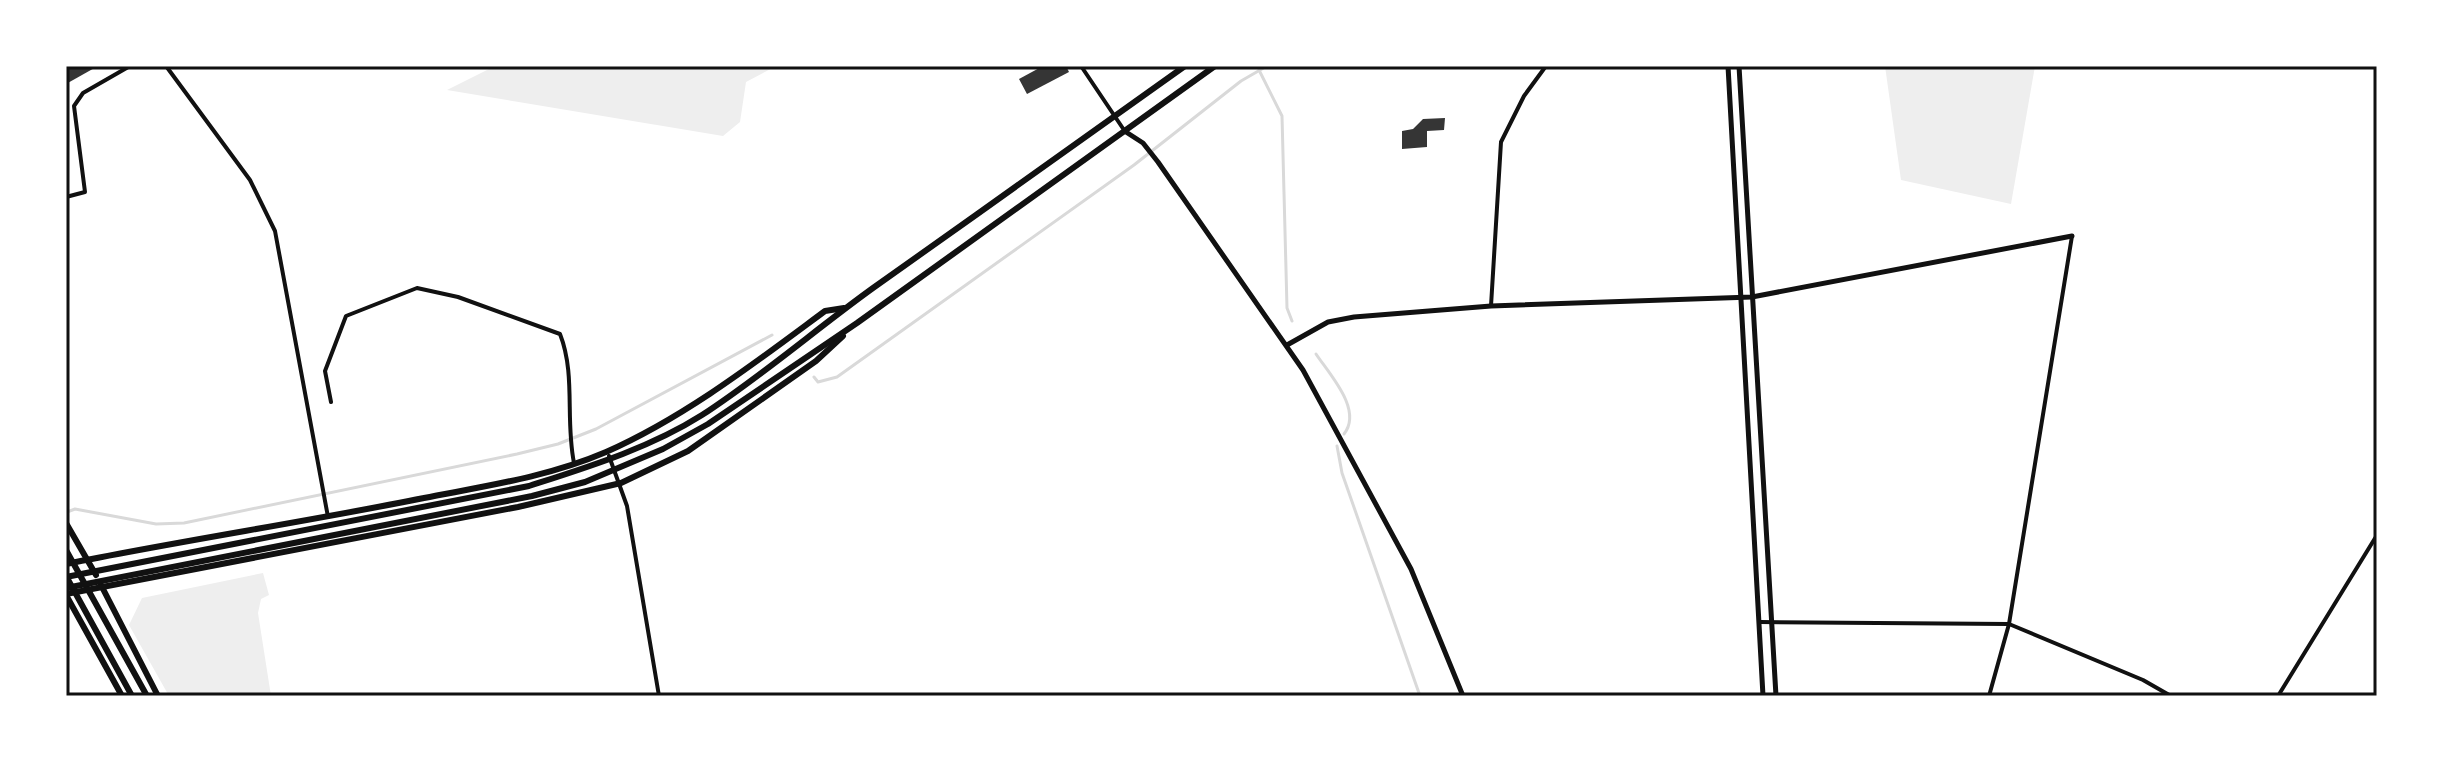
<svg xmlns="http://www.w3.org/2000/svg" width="2443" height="762" viewBox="0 0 2443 762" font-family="'Source Sans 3',sans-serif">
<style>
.green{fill:#eee}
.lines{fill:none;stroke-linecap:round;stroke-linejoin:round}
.stream{stroke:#d9d9d9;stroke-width:3}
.building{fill:#353535}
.minor{stroke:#111;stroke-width:4}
.tertiary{stroke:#111;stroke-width:5}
.primary{stroke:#111;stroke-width:6}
.neatline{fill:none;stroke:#111;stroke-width:3}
</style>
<rect width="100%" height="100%" fill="#fff"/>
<!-- green -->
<g class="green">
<polygon points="495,66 776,66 746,82 740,122 723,136 447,90"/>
<polygon points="1885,66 2035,66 2011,204 1901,180"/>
<polygon points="263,573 269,595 261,599 258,613 271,696 169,696 129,625 142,598"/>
</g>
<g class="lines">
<!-- stream -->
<g class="stream">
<polyline points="1259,70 1282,116 1287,308 1292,321"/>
<path d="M1316 354C1330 375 1363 410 1344 434"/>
<polyline points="814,377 818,382 837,377 1134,165 1241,81 1267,66"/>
<polyline points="1337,446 1342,473 1420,696"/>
<polyline points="67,512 75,509 156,524 184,523 517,454 558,444 596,429 772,335"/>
</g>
</g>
<!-- building -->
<g class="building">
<polygon points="66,66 98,66 66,84"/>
<polygon points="1043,66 1066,66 1069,72 1027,94 1019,79"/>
<polygon points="1445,118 1444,130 1427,131 1427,147 1402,149 1402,131 1413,129 1423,119"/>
</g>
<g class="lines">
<!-- minor -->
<g class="minor">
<polyline points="166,66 250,180 275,231 328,517"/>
<polyline points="1081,66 1124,130"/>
<polyline points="66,197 85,192 74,106 83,93 130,66"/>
<polyline points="1491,306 1501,142 1524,96 1546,66"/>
<path d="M331 402 325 371 346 316 417 288 458 297 560 334C576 375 565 419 574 463"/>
<polyline points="609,456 627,506 659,696"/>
<polyline points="1760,622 2009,624 2143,680 2171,696"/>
<polyline points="1989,696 2009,624 2072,236"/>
<polyline points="2278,696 2377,535"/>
</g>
<!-- tertiary -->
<g class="tertiary">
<polyline points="1728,66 1763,696"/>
<polyline points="1739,66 1776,696"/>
<polyline points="1126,132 1143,143 1158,162 1303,370 1411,569 1463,696"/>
<polyline points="1287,345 1328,322 1354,317 1491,306 1752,297 2072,236"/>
</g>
<!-- primary -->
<g class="primary">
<polyline points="66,523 96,575"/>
<polyline points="66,550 147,696"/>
<path d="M66 564C185 540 305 522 424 498 485 486 548 477 606 452 685 417 756 362 825 311L844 308"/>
<polyline points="66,576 132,696"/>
<path d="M66 577 529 486C588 467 650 448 702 415 762 376 816 329 873 288 977 214 1081 141 1185 66"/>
<polyline points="101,585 158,696"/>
<polyline points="66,588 532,496 585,482 663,449 708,424 857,323 1215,66"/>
<polyline points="66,594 518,507 621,483 688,451 816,361 843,336"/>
<polyline points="66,595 122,696"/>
</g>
</g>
<!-- border -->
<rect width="2443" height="762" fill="none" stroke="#ffffff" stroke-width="136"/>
<rect x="68" y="68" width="2307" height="626" class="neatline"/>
</svg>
